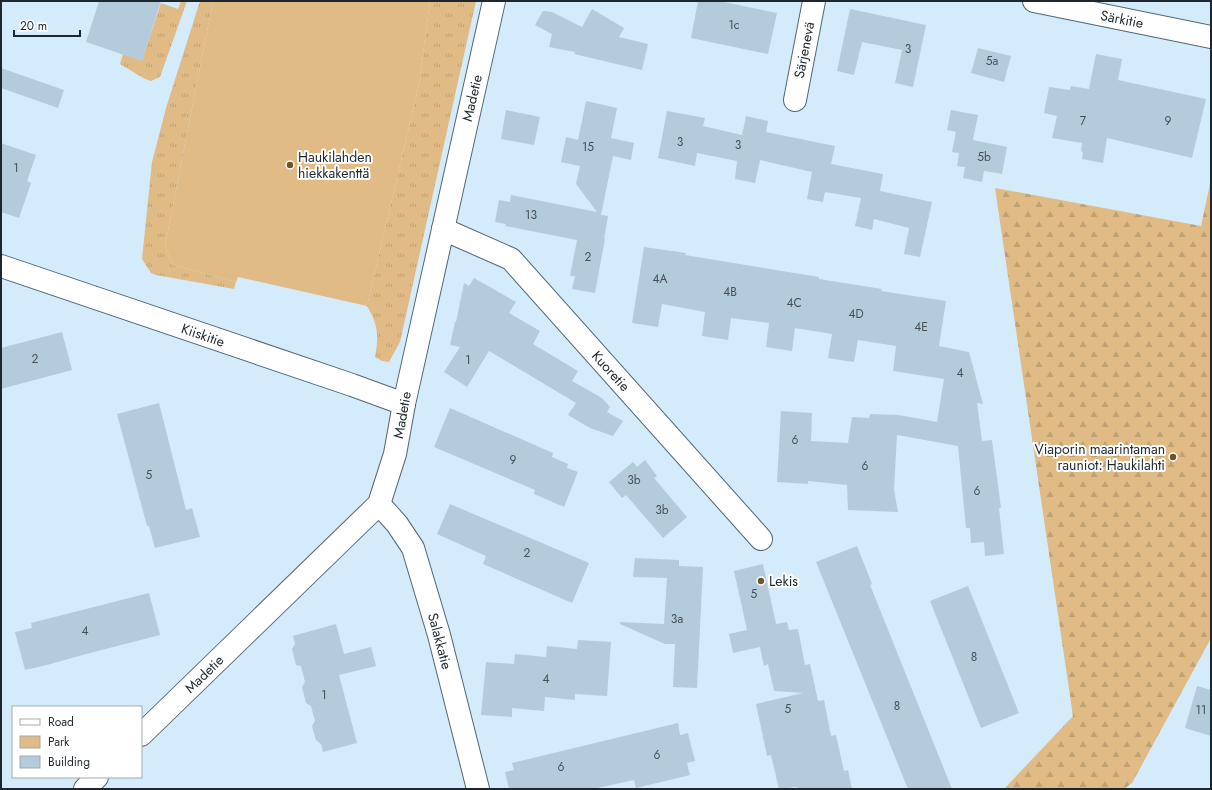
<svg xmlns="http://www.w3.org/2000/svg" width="1212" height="790" viewBox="0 0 1212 790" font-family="Jost,sans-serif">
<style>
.grass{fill:url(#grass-tufts)}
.forest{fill:url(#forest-firs)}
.green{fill:#e0bb85}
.building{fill:#b4cbdb}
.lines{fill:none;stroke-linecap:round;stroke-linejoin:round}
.minor-casing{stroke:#526674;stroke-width:24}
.minor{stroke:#fff;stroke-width:22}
.poi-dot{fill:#705427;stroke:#fff;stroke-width:1.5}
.labels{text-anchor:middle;stroke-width:4;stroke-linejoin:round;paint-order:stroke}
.number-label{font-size:12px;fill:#445058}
.street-label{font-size:14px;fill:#1e272d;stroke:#fff}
.poi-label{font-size:14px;fill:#1e272d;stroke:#fff;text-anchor:start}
</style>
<defs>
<pattern id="grass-tufts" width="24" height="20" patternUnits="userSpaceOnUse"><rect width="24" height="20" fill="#e0bb85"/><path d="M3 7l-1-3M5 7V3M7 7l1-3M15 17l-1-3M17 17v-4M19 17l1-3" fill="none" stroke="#c0a173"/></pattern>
<pattern id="forest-firs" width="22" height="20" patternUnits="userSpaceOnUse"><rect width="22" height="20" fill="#e0bb85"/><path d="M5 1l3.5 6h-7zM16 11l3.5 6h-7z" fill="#c0a173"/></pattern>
</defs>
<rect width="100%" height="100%" fill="#d4ebfb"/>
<!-- grass -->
<g class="grass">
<polygon points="181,1 187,1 160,77 151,81 145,79 120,64 123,54 142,60 161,3 178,9"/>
<polygon points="200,1 213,1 165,246 173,265 236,282 234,289 156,275 151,273 142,259 152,162 166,108"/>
<path d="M430 1H476L400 342 389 362 382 361 375 357C379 336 378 324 367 306L419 84Z"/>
</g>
<!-- forest -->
<polygon class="forest" points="1211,179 1211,640 1210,640 1132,783 1124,789 1004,789 1073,716 995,188 1201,226"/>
<!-- green -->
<polygon class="green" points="213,1 430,1 419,84 367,306 238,277 236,282 173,265 165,246"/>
<!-- building -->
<g class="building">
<polygon points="99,1 161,1 142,61 86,42"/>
<polygon points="698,1 719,1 777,13 768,54 691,38"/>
<polygon points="592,9 624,28 619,37 648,44 642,70 574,54 575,52 549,47 552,34 535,25 543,11 552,12 582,27"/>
<polygon points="850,9 926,25 913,87 895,83 902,50 862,42 854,75 837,71"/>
<polygon points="978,48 1011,56 1004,82 971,73"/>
<polygon points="1096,54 1122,59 1118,80 1206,99 1192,158 1107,138 1103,163 1082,159 1083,152 1081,151 1082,143 1052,138 1057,116 1044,113 1049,87 1070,90 1071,86 1089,89"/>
<polygon points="1,68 64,90 58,108 1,88"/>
<polygon points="586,101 617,108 611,138 634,143 631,160 613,156 601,215 608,216 604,239 605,239 595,293 572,289 575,276 570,276 577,240 505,226 506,224 495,222 499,200 510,202 511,195 597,212 576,184 580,166 561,162 566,137 578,140"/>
<polygon points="506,110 540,117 534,145 501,139"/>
<polygon points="951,110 978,115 973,140 1007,147 1002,174 984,171 982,182 963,178 965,167 957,166 959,153 952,152 956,132 947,130"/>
<polygon points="667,111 705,118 703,126 742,135 746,116 768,121 766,132 835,146 831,164 883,174 880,191 932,202 920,257 904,254 909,228 874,219 872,230 855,226 861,198 825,192 823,202 807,199 812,172 760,160 755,183 735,179 737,161 697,153 695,166 658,158"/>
<polygon points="1,143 36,155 27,181 31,183 19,218 1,212"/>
<polygon points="644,247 686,253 685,255 819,277 819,279 882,289 881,291 946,301 939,346 969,352 983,404 977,403 982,441 992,440 1001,508 999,508 1004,554 985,556 984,542 971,543 970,528 966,528 958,446 897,435 894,490 898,512 848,510 847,485 808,481 808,484 777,482 781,411 812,413 811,441 848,443 852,417 869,418 870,414 899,415 937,422 944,379 893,371 896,346 858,340 854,362 828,358 832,334 795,328 792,351 766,347 769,323 731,318 728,340 702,336 705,312 662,304 658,327 632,323"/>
<polygon points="474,278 516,302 509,313 540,331 533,344 578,371 572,381 602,398 610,407 607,412 623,421 613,436 590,428 568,415 576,403 489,351 467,387 444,372 460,347 450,345 455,322 456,322 464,283 469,286"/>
<polygon points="62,332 72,370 1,389 1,348"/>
<polygon points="159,403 186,510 192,508 200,537 155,548 149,526 147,526 117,414"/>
<polygon points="450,408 553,453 552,457 568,464 567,468 578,472 564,507 534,494 535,490 434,447"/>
<polygon points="645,460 657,476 654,478 687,517 663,538 626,495 622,498 609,482 633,462 637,467"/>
<polygon points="450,504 589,563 572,603 483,564 486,556 437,534"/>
<polygon points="857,546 872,584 870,585 952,789 908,789 816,562"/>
<polygon points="635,558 679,560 679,566 703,567 697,688 673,687 675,644 665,644 620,624 620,622 664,624 667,578 633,577"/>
<polygon points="763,564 776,624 787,622 789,630 798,629 805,665 810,664 818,701 824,700 831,736 836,735 844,771 848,770 852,789 797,789 797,787 779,789 771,755 767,756 756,704 803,693 774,691 768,664 764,666 760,647 733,653 729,634 747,630 734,571"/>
<polygon points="968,586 1019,713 981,728 930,601"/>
<polygon points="149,593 160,635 86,654 47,665 25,670 15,632 32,628 31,623"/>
<polygon points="336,624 344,654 371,647 376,666 339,675 357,743 323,752 321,744 316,740 312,726 315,721 311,706 306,703 302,687 305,682 301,666 296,665 292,649 295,644 293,636"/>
<polygon points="578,640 611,642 607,696 575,694 575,700 545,697 544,711 512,708 512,717 481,715 486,662 514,664 515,654 546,657 547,646 577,649"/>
<polygon points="1197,686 1211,690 1211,736 1185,728"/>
<polygon points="678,723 680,735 688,733 695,761 687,763 690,775 636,788 634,780 593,789 509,789 505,772 514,770 512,763"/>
</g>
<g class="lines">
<!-- minor casing -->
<g class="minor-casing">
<g id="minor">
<polyline points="1034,1 1211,37"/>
<polyline points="795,100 814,1"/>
<polyline points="443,229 511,259 761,539"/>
<polyline points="1,266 352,385 404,404"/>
<polyline points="379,504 397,524 413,548 439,635 478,789"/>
<polyline points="141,735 379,504 395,454 404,404 494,1"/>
<polyline points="85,789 97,777"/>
</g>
</g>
<!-- minor -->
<use href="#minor" class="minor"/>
</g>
<!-- markers -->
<g class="poi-dot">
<circle cx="290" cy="165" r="4"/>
<circle cx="1173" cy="457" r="4"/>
<circle cx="761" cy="581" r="4"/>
</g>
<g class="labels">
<!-- number labels -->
<g class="number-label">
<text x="734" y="29">1c</text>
<text x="908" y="53">3</text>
<text x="992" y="65">5a</text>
<text x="1083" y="125">7</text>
<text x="1168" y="125">9</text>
<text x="680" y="146">3</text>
<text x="738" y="149">3</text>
<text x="588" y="151">15</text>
<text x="984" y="161">5b</text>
<text x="16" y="172">1</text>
<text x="531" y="219">13</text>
<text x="588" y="261">2</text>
<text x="660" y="283">4A</text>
<text x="730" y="296">4B</text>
<text x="794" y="307">4C</text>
<text x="856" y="318">4D</text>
<text x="921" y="331">4E</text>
<text x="35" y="363">2</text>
<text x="468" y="364">1</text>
<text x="960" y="377">4</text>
<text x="795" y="444">6</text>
<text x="513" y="464">9</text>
<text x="865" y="470">6</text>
<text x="149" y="479">5</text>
<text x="634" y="484">3b</text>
<text x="977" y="495">6</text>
<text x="662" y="514">3b</text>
<text x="527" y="557">2</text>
<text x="754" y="598">5</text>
<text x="677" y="623">3a</text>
<text x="85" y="635">4</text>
<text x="974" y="661">8</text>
<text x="546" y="683">4</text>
<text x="324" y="699">1</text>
<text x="897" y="710">8</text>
<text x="788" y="713">5</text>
<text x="1201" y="714">11</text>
<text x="657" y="759">6</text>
<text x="561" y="771">6</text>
</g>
<!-- street labels -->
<g class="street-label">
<text transform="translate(1122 19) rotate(11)" y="5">Särkitie</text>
<text transform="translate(804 50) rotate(-79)" y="5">Särjenevä</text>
<text transform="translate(472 98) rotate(-77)" y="5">Madetie</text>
<text transform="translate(203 335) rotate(19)" y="5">Kiiskitie</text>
<text transform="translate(611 371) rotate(48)" y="5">Kuoretie</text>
<text transform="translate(402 415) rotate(-80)" y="5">Madetie</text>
<text transform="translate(440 641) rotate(75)" y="5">Salakkatie</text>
<text transform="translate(204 674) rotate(-44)" y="5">Madetie</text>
</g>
<!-- poi labels -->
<g class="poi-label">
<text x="298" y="162">Haukilahden<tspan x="298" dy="16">hiekkakenttä</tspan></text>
<text x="1165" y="454" text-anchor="end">Viaporin maarintaman<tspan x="1165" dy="16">rauniot: Haukilahti</tspan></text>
<text x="769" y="586">Lekis</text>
</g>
</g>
<!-- border -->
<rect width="1212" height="790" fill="none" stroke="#1e272d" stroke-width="4"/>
<!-- legend -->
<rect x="12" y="706" width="130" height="72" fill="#ffffff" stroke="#a5a9ab"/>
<rect x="20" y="719" width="20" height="6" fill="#ffffff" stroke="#a5a9ab"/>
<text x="48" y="726" font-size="12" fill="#1e272d">Road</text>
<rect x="20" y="736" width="20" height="12" fill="#e0bb85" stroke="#a5a9ab"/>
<text x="48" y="746" font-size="12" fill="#1e272d">Park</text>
<rect x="20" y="756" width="20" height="12" fill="#b4cbdb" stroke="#a5a9ab"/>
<text x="48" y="766" font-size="12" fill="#1e272d">Building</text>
<!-- scale -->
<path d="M14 30v6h66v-6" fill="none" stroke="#1e272d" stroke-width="2"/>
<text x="20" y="30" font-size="12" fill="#1e272d" stroke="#ffffff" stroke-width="3" paint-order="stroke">20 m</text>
</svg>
